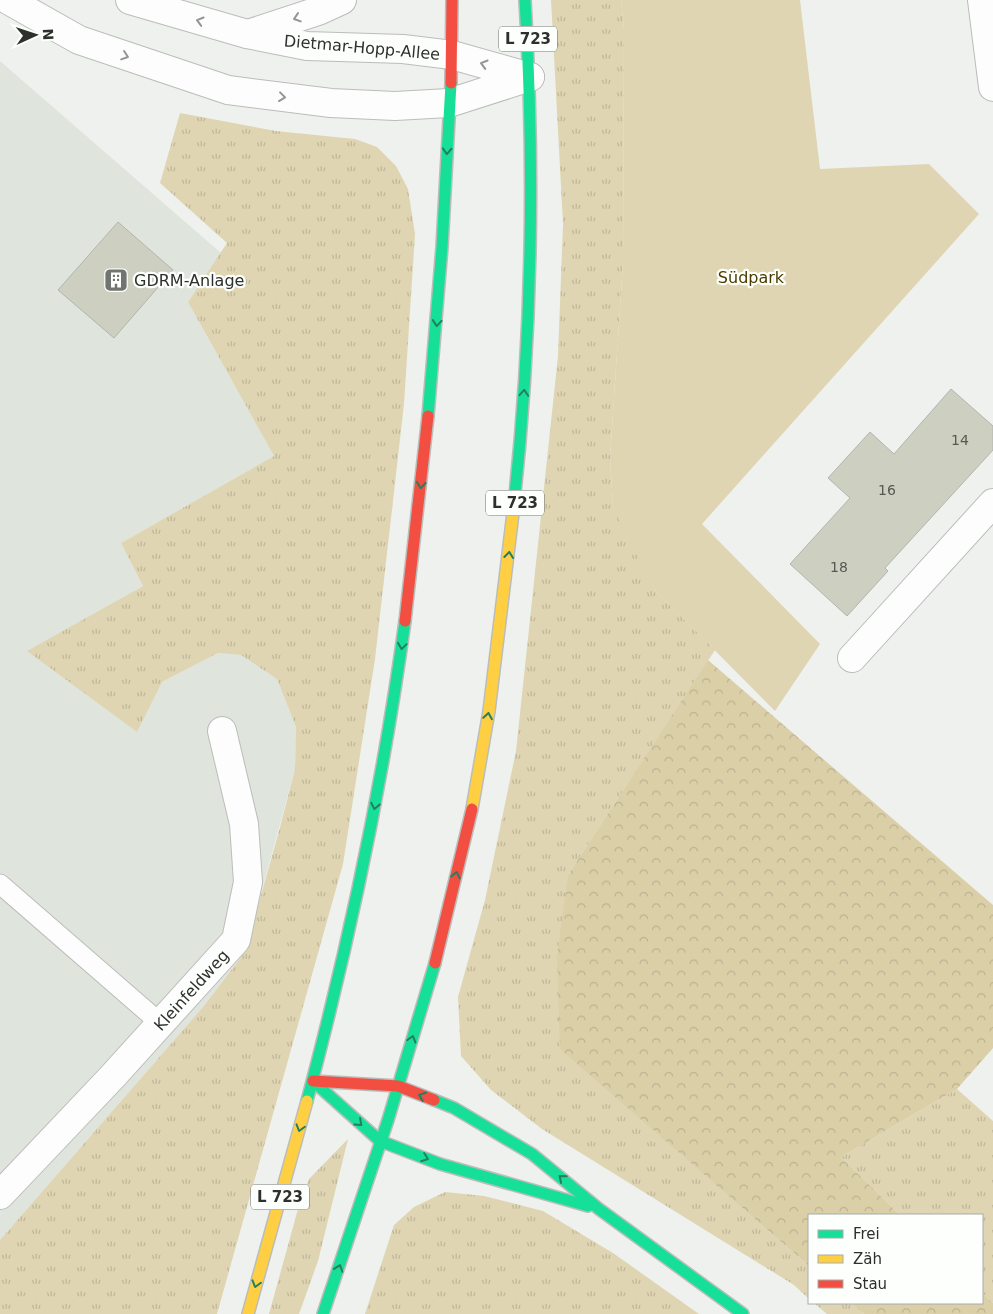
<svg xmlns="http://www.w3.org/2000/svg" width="993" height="1314" viewBox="0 0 993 1314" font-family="'DejaVu Sans',sans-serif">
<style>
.built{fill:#dfe5dd}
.grass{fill:url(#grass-tufts)}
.forest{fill:url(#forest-crowns)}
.green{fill:#dfd5b2}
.building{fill:#cdd0c1;stroke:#b2b4b0}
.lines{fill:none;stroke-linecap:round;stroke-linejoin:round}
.lane-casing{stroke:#bbbdba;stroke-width:21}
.street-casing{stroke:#bbbdba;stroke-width:30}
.fast-casing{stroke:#bbbdba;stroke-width:14}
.slow-casing{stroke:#bbbdba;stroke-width:14}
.jam-casing{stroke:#bbbdba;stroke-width:14}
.lane{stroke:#fcfdfc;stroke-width:19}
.street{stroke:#fcfdfc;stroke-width:28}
.fast{stroke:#16e098;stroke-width:11}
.slow{stroke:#ffcf43;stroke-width:11}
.jam{stroke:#f24e42;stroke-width:11}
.oneway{stroke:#959694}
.oneway2{stroke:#237f5d}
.labels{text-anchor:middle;stroke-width:4.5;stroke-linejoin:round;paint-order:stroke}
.number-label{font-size:14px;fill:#565852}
.shield{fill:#fcfffb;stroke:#6c6e6b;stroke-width:1}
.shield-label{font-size:15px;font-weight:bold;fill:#2e302d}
.street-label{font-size:16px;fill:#2e302d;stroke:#fcfffb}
.park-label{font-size:16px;fill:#4b3b00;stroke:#fcfffb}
.poi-label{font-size:16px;fill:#2e302d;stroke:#fcfffb;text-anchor:start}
</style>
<defs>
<pattern id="grass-tufts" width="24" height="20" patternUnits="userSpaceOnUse" patternTransform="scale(1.25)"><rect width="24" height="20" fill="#dfd5b2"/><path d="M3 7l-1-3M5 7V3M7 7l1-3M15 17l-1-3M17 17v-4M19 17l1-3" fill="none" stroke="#c0b799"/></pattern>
<pattern id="forest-crowns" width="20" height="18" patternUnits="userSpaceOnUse" patternTransform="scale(1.25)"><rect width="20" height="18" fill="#dbcfa8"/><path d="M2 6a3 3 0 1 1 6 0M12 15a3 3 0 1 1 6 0" fill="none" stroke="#bcb291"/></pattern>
</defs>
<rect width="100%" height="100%" fill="#eef1ed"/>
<!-- built -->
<polygon class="built" points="0,61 221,253 188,302 274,456 121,543 143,586 28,651 162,682 218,653 241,655 277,679 296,727 295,769 245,952 203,1007 0,1240"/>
<!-- grass -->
<g class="grass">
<polygon points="551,0 621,0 624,28 623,263 610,457 613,506 656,591 715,650 568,875 560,1048 809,1266 809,1299 794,1285 542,1129 491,1090 461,1056 458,997 485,900 516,751 558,356 563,224"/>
<polygon points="180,113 276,131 355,139 377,147 396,166 408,189 415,234 404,404 375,659 343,864 217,1314 0,1314 0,1240 203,1007 245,952 279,831 295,769 296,727 277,679 241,655 218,653 162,682 137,732 27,651 143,586 121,543 274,456 188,302 227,243 160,183"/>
<polygon points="957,1089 993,1121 993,1303 982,1293 982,1215 900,1215 841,1157"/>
<polygon points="348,1139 318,1261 299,1314 269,1314 298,1209 309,1179"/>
<polygon points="445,1192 484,1196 543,1211 613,1253 699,1314 365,1314 394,1225 414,1207"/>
<polygon points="814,1303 851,1303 864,1314 827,1314"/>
</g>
<!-- forest -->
<g class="forest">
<polygon points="708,660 993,905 993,1048 957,1089 841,1157 900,1215 809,1215 809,1266 560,1049 557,956 568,875"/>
<polygon points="982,1293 993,1303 993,1314 864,1314 851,1303 982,1303"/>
</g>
<!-- green -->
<polygon class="green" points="621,0 800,0 820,169 929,164 979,214 702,524 820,644 775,711 656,591 623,530 613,506 610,457 623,263 624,28"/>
<!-- building -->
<g class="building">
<polygon points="118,222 173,270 114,338 58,290"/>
<polygon points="951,389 993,426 993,450 885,568 888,571 847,616 790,564 850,498 828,478 870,432 894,454"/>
</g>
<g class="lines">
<!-- lane casing -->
<g class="lane-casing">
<polyline id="lane" points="0,884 160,1023"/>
</g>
<!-- street casing -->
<g class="street-casing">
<g id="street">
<polyline points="8,0 79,40 228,90 331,103 395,106 449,103 530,77"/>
<polyline points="130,0 247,34 307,46 403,49 452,55 530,77"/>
<polyline points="982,0 993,87"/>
<polyline points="248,34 318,11 342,0"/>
<polyline points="852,658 993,503"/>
<polyline points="0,1195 113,1076 236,940 248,882 244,824 222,731"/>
</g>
</g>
<!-- fast casing -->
<g class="fast-casing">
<g id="fast">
<polyline points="428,416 442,247 451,83"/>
<path d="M513 513C532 343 535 171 525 0"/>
<polyline points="313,1081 380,1141 440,1164 588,1206"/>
<polyline points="434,1100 454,1108 532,1154 599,1209 743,1314"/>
<path d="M307 1101C349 943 383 783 405 621"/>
<polyline points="323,1314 388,1120 435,963"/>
</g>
</g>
<!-- slow casing -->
<g class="slow-casing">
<g id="slow">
<polyline points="472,809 489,711 513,513"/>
<polyline points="248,1314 307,1101"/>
</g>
</g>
<!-- jam casing -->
<g class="jam-casing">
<g id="jam">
<polyline points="451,83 452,0"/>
<polyline points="405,621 428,416"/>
<polyline points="435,963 472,809"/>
<polyline points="313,1081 398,1086 434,1100"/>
</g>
</g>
<!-- lane -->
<use href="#lane" class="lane"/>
<!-- street -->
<use href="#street" class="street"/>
<!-- fast -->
<use href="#fast" class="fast"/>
<!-- slow -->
<use href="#slow" class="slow"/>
<!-- jam -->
<use href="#jam" class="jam"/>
</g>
<!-- one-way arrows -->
<defs><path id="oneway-chevron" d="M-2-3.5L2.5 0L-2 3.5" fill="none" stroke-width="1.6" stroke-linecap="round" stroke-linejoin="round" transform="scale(1.25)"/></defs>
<g class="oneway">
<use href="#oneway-chevron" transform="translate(297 18) rotate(162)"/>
<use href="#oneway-chevron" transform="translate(200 21) rotate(-164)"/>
<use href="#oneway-chevron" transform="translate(125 56) rotate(19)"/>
<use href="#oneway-chevron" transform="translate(484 64) rotate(-164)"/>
<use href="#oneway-chevron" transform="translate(282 97) rotate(7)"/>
</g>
<g class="oneway2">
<use href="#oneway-chevron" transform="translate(447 151) rotate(93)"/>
<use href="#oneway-chevron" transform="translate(437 323) rotate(95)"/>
<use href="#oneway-chevron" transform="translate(524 393) rotate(-86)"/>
<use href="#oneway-chevron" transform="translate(421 485) rotate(97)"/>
<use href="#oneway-chevron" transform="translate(509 555) rotate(-83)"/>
<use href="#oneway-chevron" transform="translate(402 646) rotate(98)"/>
<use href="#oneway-chevron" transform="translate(488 716) rotate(-81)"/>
<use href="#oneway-chevron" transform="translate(375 806) rotate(101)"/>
<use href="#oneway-chevron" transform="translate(456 875) rotate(-77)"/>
<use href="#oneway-chevron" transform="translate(412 1039) rotate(-74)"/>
<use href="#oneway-chevron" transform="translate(422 1096) rotate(-159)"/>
<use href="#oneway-chevron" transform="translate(359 1123) rotate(42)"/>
<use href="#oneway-chevron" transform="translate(300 1128) rotate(106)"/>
<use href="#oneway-chevron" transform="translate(425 1158) rotate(20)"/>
<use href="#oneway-chevron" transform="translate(562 1178) rotate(-140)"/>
<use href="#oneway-chevron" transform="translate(339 1268) rotate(-71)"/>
<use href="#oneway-chevron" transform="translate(256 1284) rotate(106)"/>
</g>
<!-- icons -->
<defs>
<g id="building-square" transform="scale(1.25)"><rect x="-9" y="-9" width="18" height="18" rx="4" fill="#717470" stroke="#fcfffb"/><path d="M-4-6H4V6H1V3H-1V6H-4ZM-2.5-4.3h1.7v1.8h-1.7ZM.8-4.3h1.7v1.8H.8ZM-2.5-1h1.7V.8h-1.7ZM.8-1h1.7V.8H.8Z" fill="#fff"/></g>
</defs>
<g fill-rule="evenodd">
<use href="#building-square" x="116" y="280"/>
</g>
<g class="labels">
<!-- number labels -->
<g class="number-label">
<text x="960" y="445">14</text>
<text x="887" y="495">16</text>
<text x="839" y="572">18</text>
</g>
<!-- shield labels -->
<g class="shield">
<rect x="499" y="26.5" width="58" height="25" rx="4"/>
<rect x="486" y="490.5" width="58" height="25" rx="4"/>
<rect x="251" y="1184.5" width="58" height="25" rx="4"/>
</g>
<g class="shield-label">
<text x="528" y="44">L 723</text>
<text x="515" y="508">L 723</text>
<text x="280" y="1202">L 723</text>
</g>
<!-- street labels -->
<g class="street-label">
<text transform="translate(362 47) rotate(5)" y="6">Dietmar-Hopp-Allee</text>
<text transform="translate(191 990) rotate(-48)" y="6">Kleinfeldweg</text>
</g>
<!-- park labels -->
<g class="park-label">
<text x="751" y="283">Südpark</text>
</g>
<!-- poi labels -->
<g class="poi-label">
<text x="134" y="286">GDRM-Anlage</text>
</g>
</g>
<!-- legend -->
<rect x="808" y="1214" width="175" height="90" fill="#fcfffb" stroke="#aaaca9"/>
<rect x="818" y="1230" width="25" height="8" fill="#16e098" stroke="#aaaca9"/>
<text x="853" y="1239" font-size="15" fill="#2e302d">Frei</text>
<rect x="818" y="1255" width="25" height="8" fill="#ffcf43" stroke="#aaaca9"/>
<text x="853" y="1264" font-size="15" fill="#2e302d">Zäh</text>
<rect x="818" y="1280" width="25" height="8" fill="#f24e42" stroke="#aaaca9"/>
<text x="853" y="1289" font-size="15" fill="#2e302d">Stau</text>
<!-- north arrow -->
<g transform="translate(35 35) rotate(87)" stroke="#fcfffb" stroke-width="4" paint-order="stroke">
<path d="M0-4L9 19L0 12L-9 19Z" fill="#2e302d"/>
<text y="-8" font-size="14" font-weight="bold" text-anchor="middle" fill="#2e302d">N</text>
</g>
</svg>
